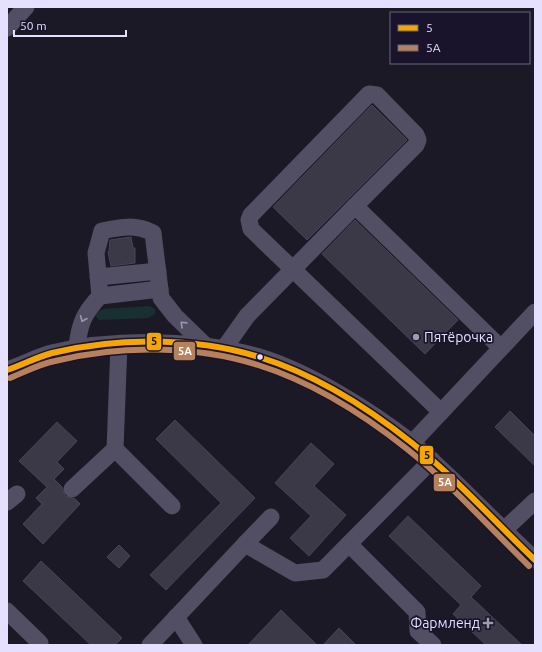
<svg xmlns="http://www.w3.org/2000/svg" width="542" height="652" viewBox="0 0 542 652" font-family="Ubuntu,sans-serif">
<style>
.green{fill:#183032}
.building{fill:#3b3847;stroke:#494458}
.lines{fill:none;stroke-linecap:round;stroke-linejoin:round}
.minor{stroke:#524f65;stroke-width:17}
.bus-1-casing{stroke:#19142b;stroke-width:9}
.bus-2-casing{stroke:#19142b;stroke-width:9}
.bus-1{stroke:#f7a600;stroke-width:6}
.bus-2{stroke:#b6815c;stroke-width:6}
.oneway{stroke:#9b98b1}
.poi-dot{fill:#9e9ab2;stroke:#19142b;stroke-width:1.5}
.bus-dot{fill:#e4e0fd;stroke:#19142b;stroke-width:1.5}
.labels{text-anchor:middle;stroke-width:3.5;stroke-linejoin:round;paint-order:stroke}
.poi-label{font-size:14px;fill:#e4e0fd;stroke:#19142b;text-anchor:start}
.line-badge{stroke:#19142b;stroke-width:1.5}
.badge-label{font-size:11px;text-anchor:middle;font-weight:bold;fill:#fff}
.pale-badge-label{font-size:11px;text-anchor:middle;font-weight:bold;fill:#111}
</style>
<rect width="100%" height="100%" fill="#1c1926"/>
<!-- green -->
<polygon class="green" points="149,306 155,309 155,314 148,318 99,320 95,315 96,312 104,309"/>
<!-- building -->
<g class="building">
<polygon points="372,105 407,140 307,240 273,207"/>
<polygon points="355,220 458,320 425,354 322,254"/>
<polygon points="131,237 133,248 135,248 135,263 111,266 108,252 109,251 110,240"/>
<polygon points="510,411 535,436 535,466 495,427"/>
<polygon points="175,420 255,498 166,590 150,575 221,503 156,439"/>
<polygon points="57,422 77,441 57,462 64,469 54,479 62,487 65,496 75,499 80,504 43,544 23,524 42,504 36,498 47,487 19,461"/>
<polygon points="311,443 334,464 314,486 346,515 309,556 290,538 311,516 275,483"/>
<polygon points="408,516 481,586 471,597 522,645 486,645 453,614 461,605 389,536"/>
<polygon points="119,545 130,556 119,568 107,557"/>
<polygon points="41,561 122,638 115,645 91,645 23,581"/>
<polygon points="281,610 317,645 248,645"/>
<polygon points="339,628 356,645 323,645"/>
</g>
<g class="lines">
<!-- minor -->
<g class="minor">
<polyline points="7,28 26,7"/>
<polyline points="355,206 416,145 418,140 416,135 377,95 369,94 251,215 249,220 251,229 441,412"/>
<polyline points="98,277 158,271"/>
<path d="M100 296 96 253 102 231C121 227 136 224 153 233L161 298 175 316 208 348"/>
<polyline points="119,344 115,449 172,506"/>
<path d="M77 348C79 324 84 313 100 296L160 289"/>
<polyline points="223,350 247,316 355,206 501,348"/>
<path d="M7 370C22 365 37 357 52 353 113 338 199 339 259 357 309 372 371 411 412 443 429 457 445 473 461 488 485 512 510 536 535 560"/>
<polyline points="412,443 535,312"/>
<polyline points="72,489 115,449"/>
<polyline points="7,502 17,494"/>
<polyline points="504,530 535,501"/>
<polyline points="245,544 271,517"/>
<polyline points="349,544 417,612 418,631 433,645"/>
<polyline points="7,611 40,643 38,645"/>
<polyline points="176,617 194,645"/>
<polyline points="150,645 245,544 295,573 323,570 432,460"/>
</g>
<!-- bus-1 casing -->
<g class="bus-1-casing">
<path id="bus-1" d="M7 370C22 365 37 357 52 353 118 337 195 337 259 357 314 374 367 407 412 443 456 478 494 521 535 560"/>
</g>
<!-- bus-2 casing -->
<g class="bus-2-casing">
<path id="bus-2" d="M10 378C25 372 39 364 55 361 119 345 195 345 258 365 312 382 363 414 407 449 451 484 489 527 529 566"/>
</g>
<!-- bus-1 -->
<use href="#bus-1" class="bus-1"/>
<!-- bus-2 -->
<use href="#bus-2" class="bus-2"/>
</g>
<!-- one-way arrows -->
<defs><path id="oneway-chevron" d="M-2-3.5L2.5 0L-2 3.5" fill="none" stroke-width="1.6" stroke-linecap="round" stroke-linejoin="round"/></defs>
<g class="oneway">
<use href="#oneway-chevron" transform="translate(83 319) rotate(113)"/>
<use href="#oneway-chevron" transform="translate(183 324) rotate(-136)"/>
</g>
<!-- markers -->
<g class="poi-dot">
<circle cx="416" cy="337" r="4"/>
<path d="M486 617h4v4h4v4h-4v4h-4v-4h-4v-4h4z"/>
</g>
<circle class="bus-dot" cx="260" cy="357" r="3.5"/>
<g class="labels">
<!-- poi labels -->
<g class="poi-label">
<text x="424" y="342">Пятёрочка</text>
<text x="480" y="628" text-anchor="end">Фармленд</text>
</g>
</g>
<g class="line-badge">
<rect x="146" y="332" width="16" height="19" rx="4" fill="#f7a600"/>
<rect x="173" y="341" width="23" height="20" rx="4" fill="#b6815c"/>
<rect x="419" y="445" width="15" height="20" rx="4" fill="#f7a600"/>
<rect x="433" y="473" width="23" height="19" rx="4" fill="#b6815c"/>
</g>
<g class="badge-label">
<text x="185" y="355">5А</text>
<text x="445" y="486">5А</text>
</g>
<g class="pale-badge-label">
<text x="154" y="345">5</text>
<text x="427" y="459">5</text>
</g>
<!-- border -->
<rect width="542" height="652" fill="none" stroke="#e4e0fd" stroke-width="16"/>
<!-- legend -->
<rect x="390" y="12" width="140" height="52" fill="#19142b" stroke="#6a667f"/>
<rect x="398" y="25" width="20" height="6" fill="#f7a600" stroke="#6a667f"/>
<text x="426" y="32" font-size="12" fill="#e4e0fd">5</text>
<rect x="398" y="45" width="20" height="6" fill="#b6815c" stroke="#6a667f"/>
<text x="426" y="52" font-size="12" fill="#e4e0fd">5А</text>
<!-- scale -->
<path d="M14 30v6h112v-6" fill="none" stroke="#e4e0fd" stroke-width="2"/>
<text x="20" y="30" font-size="12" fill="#e4e0fd" stroke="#19142b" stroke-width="3" paint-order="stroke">50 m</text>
</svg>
